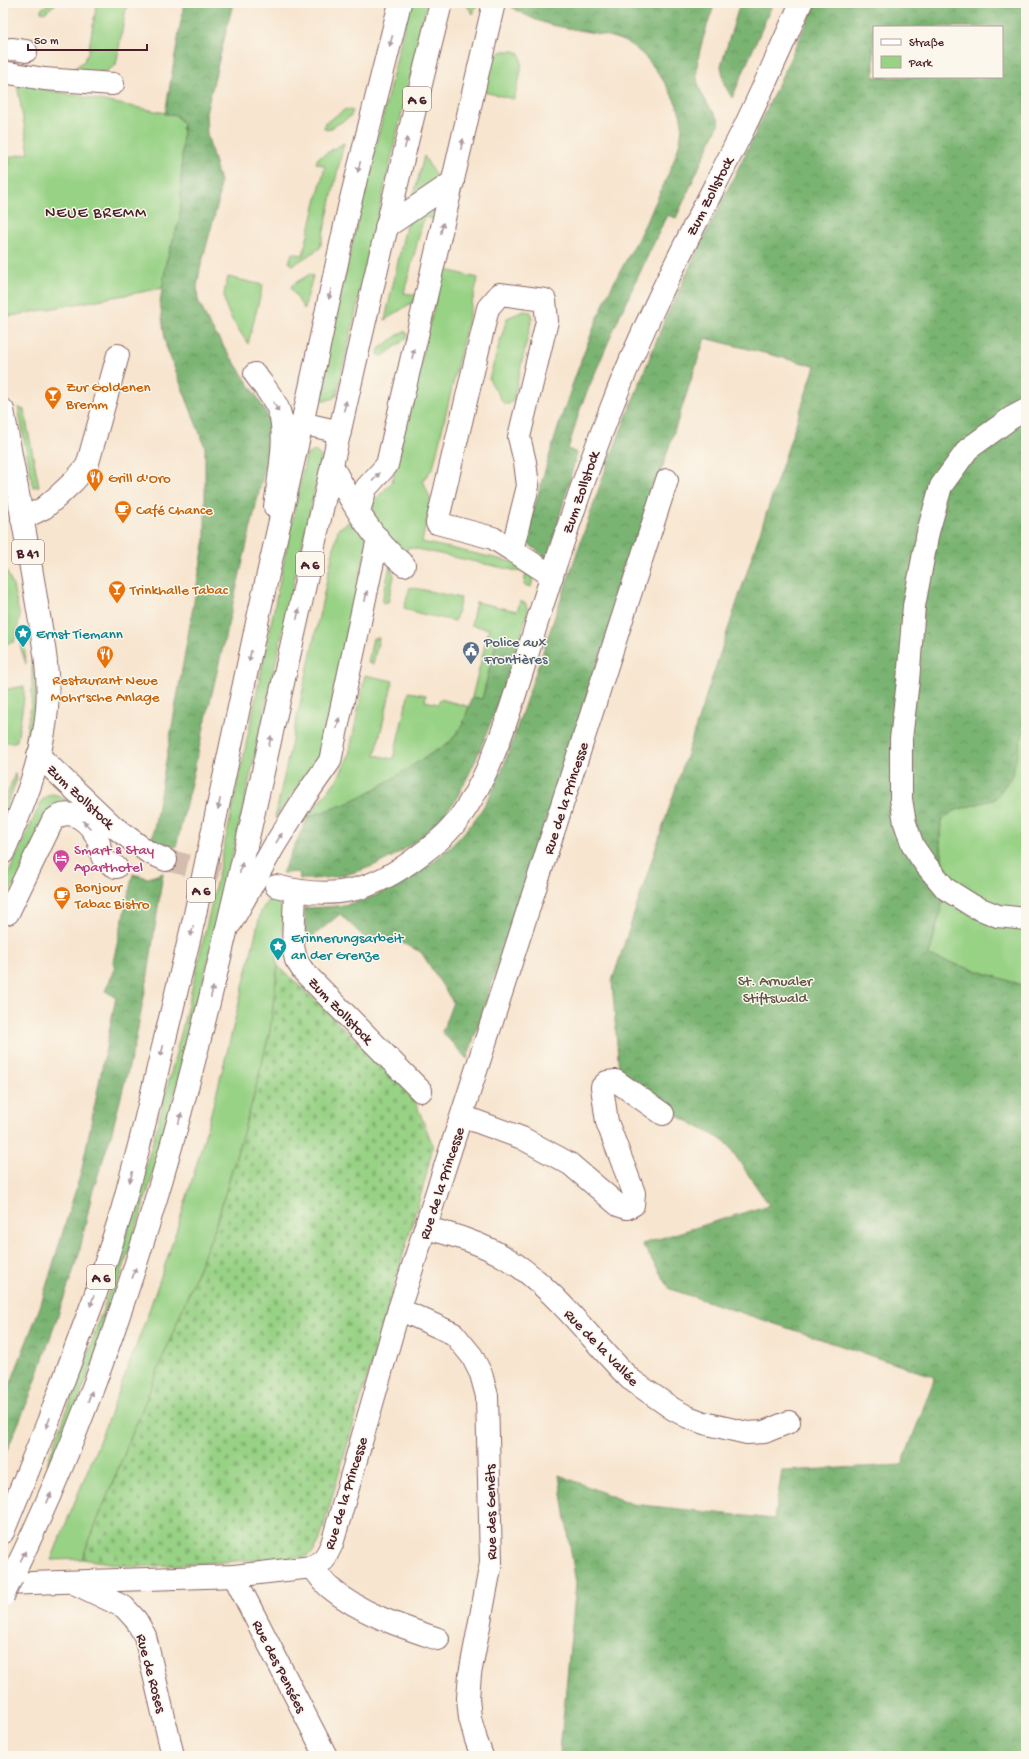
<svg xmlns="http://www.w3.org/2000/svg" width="1029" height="1759" viewBox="0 0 1029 1759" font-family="'Gochi Hand',sans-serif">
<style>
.green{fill:#98d285;stroke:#717858}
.forest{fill:url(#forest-crowns);stroke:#626a4e;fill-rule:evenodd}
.cemetery{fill:url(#cemetery-stones);stroke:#717858}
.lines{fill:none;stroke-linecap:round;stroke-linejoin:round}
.minor-tunnel{stroke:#d4bdae;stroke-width:22;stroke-dasharray:22 11;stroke-linecap:butt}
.minor-casing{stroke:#876464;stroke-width:24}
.major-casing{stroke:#876464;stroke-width:24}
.highway-casing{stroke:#876464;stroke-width:24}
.minor{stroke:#fff;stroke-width:22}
.major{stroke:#fff;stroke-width:22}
.highway{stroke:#fff;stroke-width:22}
.highway-bridge-casing{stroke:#876464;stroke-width:24;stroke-linecap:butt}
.highway-bridge{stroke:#fff;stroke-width:22}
.oneway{fill:#ae9aa0}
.labels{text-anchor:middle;stroke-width:3;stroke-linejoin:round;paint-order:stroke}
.shield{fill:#fbf7ec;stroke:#7f6065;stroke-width:1}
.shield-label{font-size:14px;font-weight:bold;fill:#4a1f2b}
.street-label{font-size:15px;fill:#4a1f2b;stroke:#fbf7ec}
.food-label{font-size:15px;fill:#c56008;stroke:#fbf7ec;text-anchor:start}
.culture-label{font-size:15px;fill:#0d838f;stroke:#fbf7ec;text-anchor:start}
.service-label{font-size:15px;fill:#4e5e75;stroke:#fbf7ec;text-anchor:start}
.hotel-label{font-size:15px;fill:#b23c85;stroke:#fbf7ec;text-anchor:start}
.park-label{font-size:15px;fill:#615546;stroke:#fbf7ec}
.neighbourhood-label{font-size:16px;letter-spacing:1px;fill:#4a1f2b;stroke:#fbf7ec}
</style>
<defs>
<pattern id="forest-crowns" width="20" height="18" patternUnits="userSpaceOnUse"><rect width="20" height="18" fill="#7ab472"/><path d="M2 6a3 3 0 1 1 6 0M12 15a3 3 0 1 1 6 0" fill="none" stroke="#66925e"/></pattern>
<pattern id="cemetery-stones" width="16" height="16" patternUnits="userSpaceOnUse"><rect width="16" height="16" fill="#98d285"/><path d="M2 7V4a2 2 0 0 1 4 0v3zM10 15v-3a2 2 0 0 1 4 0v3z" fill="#84b473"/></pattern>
</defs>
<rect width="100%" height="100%" fill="#fbf7ec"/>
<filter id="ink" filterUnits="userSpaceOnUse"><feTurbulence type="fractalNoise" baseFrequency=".025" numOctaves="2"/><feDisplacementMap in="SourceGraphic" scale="8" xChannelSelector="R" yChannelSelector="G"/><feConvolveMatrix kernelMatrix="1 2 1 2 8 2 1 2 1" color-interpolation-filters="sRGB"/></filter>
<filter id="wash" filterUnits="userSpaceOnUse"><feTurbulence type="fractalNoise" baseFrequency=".012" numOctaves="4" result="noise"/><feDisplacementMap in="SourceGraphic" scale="16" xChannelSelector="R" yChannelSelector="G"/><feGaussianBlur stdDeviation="0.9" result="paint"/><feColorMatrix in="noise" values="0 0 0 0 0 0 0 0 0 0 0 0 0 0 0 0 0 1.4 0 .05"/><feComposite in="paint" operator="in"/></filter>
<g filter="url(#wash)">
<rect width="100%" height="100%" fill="#f7e5cf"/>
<!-- green -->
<g class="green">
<polygon points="50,3 57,3 44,13 41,12 41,9"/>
<polygon points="97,3 127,3 116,65 105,72 71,71 84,61 88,53"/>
<polygon points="410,3 427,3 337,394 334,398 325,401 320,398 317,391"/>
<polygon points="465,3 477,3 473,14"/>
<path d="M503 51H514L520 53C525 67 517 85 514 99L484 92 492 57Z"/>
<polygon points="17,84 176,115 183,124 180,218 166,262 163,288 5,317 3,305 3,165 10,164 9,157 29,153"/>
<polygon points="346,109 353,111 351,116 328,130 324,128 325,123"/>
<polygon points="344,143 320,248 295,264 292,265 289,263 292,253 303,255 325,166 316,163 318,158"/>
<polygon points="424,156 436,176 435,183 413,198"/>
<polygon points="439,201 435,219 424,217 404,293 417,295 413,302 385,320 407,221"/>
<path d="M443 269 478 278 433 468 423 480 431 501 422 542 513 562 528 572 533 579 531 587 524 585 526 573 408 547 405 559C393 543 371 524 373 502L392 482Z"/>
<polygon points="310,274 313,276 304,309 291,288 292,285"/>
<path d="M228 277 263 285 248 344C239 329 225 314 224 296 224 290 227 283 228 277Z"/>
<polygon points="524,311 531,312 532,318 513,401 509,404 504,404 489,379 507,318"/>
<polygon points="402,332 406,332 408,335 407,338 383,356 380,356 378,354 379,349"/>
<polygon points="18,407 24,410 39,486 33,487"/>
<path d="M315 451 322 457 321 461 215 933 160 1153 93 1363 51 1471 47 1464C77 1384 107 1304 130 1222 204 972 251 715 305 460L306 455Z"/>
<polygon points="352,520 368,540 319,758 275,818 338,529"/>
<polygon points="3,563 13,586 20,617 14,642 3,644"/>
<polygon points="390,565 394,576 388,603 382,602"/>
<polygon points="410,587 461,598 455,621 422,614 404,608"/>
<polygon points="520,601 526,604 528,611 520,639 507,637 500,638 496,643 482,699 472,697 489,629 471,625 476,602 517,611"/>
<polygon points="23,631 26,664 21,649"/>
<polygon points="373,638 379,638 373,664 368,663"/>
<path d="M32 659C35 679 41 725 25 740L32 699Z"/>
<polygon points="365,675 393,681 375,755 393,759 409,692 426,695 425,701 438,704 440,699 470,707 463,724 451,741 379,787 348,803 308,817 338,778 349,755"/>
<polygon points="24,686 24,698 17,741 10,743 3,740 3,690"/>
<polygon points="1026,730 1026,986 929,956 946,889 940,839 941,821 953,811 995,799 1023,732"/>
<polygon points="15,773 16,781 3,817 3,807"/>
<path d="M52 794C62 795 69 802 76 808L3 900V886L41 802 45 797Z"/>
<path d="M270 897 285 909 281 947 276 960 278 966 270 1031 253 1099 215 1228 82 1559 51 1560C101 1438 151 1316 189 1190 217 1098 239 1004 261 911Z"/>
</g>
<!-- forest -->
<g class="forest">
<polygon points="184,3 233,3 206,113 207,134 220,182 218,203 200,269 197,287 198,300 209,324 256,395 273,425 271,441 176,847 169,846 152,840 205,539 205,447 166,346 160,303 166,262 180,218 183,124 176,115 165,114"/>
<path d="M506 3H715C708 24 695 56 697 78 699 94 711 109 720 121L676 218 667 215 619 317 581 406 568 449 577 453 548 559 525 541C548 457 572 376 607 296 615 280 624 264 633 248 644 227 654 206 664 184 672 166 681 146 682 126 683 108 658 70 646 58 642 54 636 48 631 45 614 34 572 30 552 25 535 21 520 13 506 3Z"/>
<polygon points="740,3 773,3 732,98 724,84 721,66"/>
<path d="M816 3H1026V730L1023 732 1012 776 995 799 953 811 941 821 940 839 946 889 929 956 1026 986V1756H563L560 1751 576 1584 559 1475 632 1504 774 1519 782 1471 902 1465 935 1377 670 1289 642 1244 769 1205 726 1142 620 1084 612 981 815 366 705 338 467 1059 442 1032 453 1002 421 952 392 938 364 937 340 914 305 943V908C324 907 342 907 360 901 407 886 455 851 482 809 491 796 497 780 504 765L606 468 663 324 694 258 756 132ZM874 27H1002V77H874Z"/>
<path d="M507 637 520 639C501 692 485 748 457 797 454 804 447 810 442 816 407 857 354 881 300 879L299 872 282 873 308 817 348 803 379 787 451 741 463 724 472 697 482 699 496 643 500 638Z"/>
<polygon points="163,873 147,981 135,1043 111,1135 92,1193 79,1254 32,1391 3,1460 3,1403 40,1307 82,1169 116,997 105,991 115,969 113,962 133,874 148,878"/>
</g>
<!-- cemetery -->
<polygon class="cemetery" points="278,966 316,1001 414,1098 433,1146 425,1180 319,1542 314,1551 305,1557 137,1567 82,1559 215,1228 253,1099 270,1031"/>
</g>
<g filter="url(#ink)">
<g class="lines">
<!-- minor-tunnel -->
<polyline class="minor-tunnel" points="166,860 258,882"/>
<!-- minor casing -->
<g class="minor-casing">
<g id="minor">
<polyline points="3,50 13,49 26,51"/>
<polyline points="3,72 44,79 113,84"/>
<polyline points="386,227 453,182"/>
<path d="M255 374C262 384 275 399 279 411 288 435 278 481 275 507"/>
<polyline points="1026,410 1011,418 968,449 941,486 928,532 914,606 908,681 901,739 901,799 905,823 913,846 926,865 946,889 973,906 998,916 1026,919"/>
<polyline points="301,423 340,432"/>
<path d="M332 466C351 501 372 540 404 565"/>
<polyline points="359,511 366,488 387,465 493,7 491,3"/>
<polyline points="22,519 44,508 57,497 74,481 87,466 118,355"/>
<polyline points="512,550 493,538 437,523 488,308 500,294 545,300 547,321 519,437 525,462 528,486 512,550 552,576"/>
<polyline points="38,755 114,827 148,852 166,860"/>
<path d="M276 886C334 901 372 892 420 855 431 847 444 837 453 826 496 774 518 683 538 619 560 549 583 480 610 411 647 313 697 222 744 128 764 87 782 45 801 3"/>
<polyline points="295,891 293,946 296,960 304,972 421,1091"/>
<path d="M8 913 53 820C71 804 93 824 99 843 100 848 100 853 103 858 106 862 111 864 116 867"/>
<polyline points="231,923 274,846 304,798 330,761 378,538"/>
<polyline points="462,1116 522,1138 570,1164 618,1205 627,1208 633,1205 634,1193 607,1122 602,1087 607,1082 616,1081 663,1114"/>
<path d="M426 1228C454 1235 481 1243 506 1258 552 1285 592 1341 630 1379L673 1409 688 1417 704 1423 747 1433 764 1432 789 1422"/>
<polyline points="399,1309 454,1334 472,1356 481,1374 487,1396 491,1563 470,1674 468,1698 470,1718 476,1740 482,1756"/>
<path d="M312 1567C318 1574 323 1582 330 1588 362 1614 400 1626 438 1639"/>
<polyline points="234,1576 326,1756"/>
<polyline points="3,1584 234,1576 312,1567 324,1560 332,1544 399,1309 667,480"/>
<polyline points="76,1584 124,1607 136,1620 145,1636 173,1756"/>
</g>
</g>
<!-- major casing -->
<g class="major-casing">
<path id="major" d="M3 410C14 473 26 535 36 598 42 635 50 671 47 709 43 759 23 807 3 853"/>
</g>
<!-- highway casing -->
<g class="highway-casing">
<g id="highway">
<polyline points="3,1532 48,1422 95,1296 121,1214 141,1138 194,919 258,618 310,388 349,207 400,3"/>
<path d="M12 1577C138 1320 202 1041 265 763 322 510 378 255 441 3"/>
</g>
</g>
<!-- minor -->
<use href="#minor" class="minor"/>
<!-- major -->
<use href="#major" class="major"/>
<!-- highway -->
<use href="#highway" class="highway"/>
<!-- highway-bridge casing -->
<g class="highway-bridge-casing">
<polyline id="highway-bridge" points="3,1596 12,1577"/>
</g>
<!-- highway-bridge -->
<use href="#highway-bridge" class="highway-bridge"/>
</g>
<!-- one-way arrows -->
<defs><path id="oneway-solid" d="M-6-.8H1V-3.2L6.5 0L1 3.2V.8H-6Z"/></defs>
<g class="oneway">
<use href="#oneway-solid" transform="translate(391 41) rotate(105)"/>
<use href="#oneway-solid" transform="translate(406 143) rotate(-76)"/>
<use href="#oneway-solid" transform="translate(462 144) rotate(-77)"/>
<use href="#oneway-solid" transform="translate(359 167) rotate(104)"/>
<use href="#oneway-solid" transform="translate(442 228) rotate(-77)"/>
<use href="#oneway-solid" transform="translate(330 294) rotate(102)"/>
<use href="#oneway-solid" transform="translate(413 354) rotate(-77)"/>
<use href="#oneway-solid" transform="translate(345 406) rotate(-77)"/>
<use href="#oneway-solid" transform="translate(276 407) rotate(61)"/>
<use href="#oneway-solid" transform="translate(376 477) rotate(-49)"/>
<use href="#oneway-solid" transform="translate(366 596) rotate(-78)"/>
<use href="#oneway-solid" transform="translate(298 614) rotate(-77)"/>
<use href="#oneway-solid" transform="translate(250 656) rotate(101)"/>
<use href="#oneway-solid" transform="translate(338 723) rotate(-78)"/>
<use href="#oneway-solid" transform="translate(270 741) rotate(-77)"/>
<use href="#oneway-solid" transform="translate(219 804) rotate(102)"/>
<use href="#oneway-solid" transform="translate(87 825) rotate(-134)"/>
<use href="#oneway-solid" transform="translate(279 838) rotate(-58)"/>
<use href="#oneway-solid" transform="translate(241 868) rotate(-77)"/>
<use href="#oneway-solid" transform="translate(192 931) rotate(104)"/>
<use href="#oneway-solid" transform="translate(212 992) rotate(-77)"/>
<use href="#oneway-solid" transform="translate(162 1051) rotate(104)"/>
<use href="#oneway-solid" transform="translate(180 1118) rotate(-75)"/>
<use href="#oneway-solid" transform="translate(131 1177) rotate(105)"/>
<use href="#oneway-solid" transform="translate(134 1273) rotate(-72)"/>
<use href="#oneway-solid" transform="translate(92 1301) rotate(109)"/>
<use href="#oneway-solid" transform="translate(90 1396) rotate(-70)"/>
<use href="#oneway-solid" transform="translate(48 1423) rotate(111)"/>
<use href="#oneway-solid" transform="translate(49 1498) rotate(-67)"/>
<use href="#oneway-solid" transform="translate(23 1556) rotate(-64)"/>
</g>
</g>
<!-- icons -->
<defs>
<g id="bar-pin" transform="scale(0.9)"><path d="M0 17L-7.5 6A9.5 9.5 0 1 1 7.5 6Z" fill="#e8710a" stroke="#fbf7ec"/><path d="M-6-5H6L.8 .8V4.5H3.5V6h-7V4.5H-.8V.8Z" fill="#fff"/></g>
<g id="restaurant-pin" transform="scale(0.9)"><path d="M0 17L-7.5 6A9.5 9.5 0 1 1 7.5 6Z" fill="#e8710a" stroke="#fbf7ec"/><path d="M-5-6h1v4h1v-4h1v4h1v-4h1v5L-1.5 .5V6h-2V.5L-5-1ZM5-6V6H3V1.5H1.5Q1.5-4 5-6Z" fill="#fff"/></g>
<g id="cafe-pin" transform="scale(0.9)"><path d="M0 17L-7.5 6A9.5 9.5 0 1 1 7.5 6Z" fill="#e8710a" stroke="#fbf7ec"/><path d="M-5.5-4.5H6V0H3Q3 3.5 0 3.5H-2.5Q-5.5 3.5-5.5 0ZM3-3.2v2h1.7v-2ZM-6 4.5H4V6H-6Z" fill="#fff"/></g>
<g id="sight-pin" transform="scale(0.9)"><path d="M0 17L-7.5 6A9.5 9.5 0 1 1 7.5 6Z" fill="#0f9aa8" stroke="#fbf7ec"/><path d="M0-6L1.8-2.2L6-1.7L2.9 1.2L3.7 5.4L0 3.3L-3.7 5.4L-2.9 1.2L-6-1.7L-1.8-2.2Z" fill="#fff"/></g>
<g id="civic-pin" transform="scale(0.9)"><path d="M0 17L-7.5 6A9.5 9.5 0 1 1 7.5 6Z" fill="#5c6f8a" stroke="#fbf7ec"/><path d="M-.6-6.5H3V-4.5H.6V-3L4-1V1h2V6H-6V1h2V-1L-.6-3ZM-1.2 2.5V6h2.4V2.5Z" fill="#fff"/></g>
<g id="hotel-pin" transform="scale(0.9)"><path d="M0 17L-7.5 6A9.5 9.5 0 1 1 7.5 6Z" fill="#d1479c" stroke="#fbf7ec"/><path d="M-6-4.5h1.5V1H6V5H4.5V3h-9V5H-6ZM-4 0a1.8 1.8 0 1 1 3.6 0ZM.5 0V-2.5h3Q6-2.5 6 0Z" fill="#fff"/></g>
</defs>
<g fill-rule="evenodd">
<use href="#bar-pin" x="53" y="395"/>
<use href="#restaurant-pin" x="95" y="477"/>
<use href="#cafe-pin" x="123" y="509"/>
<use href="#bar-pin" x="117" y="589"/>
<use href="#sight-pin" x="23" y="633"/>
<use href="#civic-pin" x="471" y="650"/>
<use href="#restaurant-pin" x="105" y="654"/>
<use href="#hotel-pin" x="61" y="858"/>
<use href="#cafe-pin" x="62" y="895"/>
<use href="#sight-pin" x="278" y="946"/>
</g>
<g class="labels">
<!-- shield labels -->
<g class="shield">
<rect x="403" y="87" width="28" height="24" rx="3"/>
<rect x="12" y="540" width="32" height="24" rx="3"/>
<rect x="296" y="552" width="28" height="24" rx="3"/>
<rect x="187" y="878" width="28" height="24" rx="3"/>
<rect x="87" y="1265" width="28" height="24" rx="3"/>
</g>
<g class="shield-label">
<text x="417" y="104">A 6</text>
<text x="28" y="557">B 41</text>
<text x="310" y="569">A 6</text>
<text x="201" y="895">A 6</text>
<text x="101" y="1282">A 6</text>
</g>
<!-- street labels -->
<g class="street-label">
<text transform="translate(709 196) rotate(-63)" y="5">Zum Zollstock</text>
<text transform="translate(580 492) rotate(-71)" y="5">Zum Zollstock</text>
<text transform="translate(81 796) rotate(43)" y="5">Zum Zollstock</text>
<text transform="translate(565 798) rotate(-72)" y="5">Rue de la Princesse</text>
<text transform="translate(341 1010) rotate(46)" y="5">Zum Zollstock</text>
<text transform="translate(441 1183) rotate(-72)" y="5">Rue de la Princesse</text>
<text transform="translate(602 1347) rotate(46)" y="5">Rue de la Vallée</text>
<text transform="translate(345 1493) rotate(-73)" y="5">Rue de la Princesse</text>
<text transform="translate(490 1512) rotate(-91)" y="5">Rue des Genêts</text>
<text transform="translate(280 1666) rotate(63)" y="5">Rue des Pensées</text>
<text transform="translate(152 1673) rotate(75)" y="5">Rue de Roses</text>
</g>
<!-- food labels -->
<g class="food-label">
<text x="66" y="391">Zur Goldenen<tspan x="66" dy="17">Bremm</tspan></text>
<text x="108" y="482">Grill d'Oro</text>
<text x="136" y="514">Café Chance</text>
<text x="130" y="594">Trinkhalle Tabac</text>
<text x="105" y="684" text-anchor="middle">Restaurant Neue<tspan x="105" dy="17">Mohr'sche Anlage</tspan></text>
<text x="75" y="891">Bonjour<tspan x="75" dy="17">Tabac Bistro</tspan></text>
</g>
<!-- culture labels -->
<g class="culture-label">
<text x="36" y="638">Ernst Tiemann</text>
<text x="291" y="942">Erinnerungsarbeit<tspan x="291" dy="17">an der Grenze</tspan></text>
</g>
<!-- service labels -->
<g class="service-label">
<text x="484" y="646">Police aux<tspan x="484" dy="17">Frontières</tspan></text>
</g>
<!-- hotel labels -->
<g class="hotel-label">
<text x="74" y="854">Smart &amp; Stay<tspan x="74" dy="17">Aparthotel</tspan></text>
</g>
<!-- park labels -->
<g class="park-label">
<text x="775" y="985">St. Arnualer<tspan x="775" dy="17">Stiftswald</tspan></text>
</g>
<!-- neighbourhood labels -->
<g class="neighbourhood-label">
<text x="96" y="217">NEUE BREMM</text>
</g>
</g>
<!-- margin -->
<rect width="1029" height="1759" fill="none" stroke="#fbf7ec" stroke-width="16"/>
<!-- legend -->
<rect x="873" y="26" width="130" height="52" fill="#fbf7ec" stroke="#b4a19f"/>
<rect x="881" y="39" width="20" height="6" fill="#ffffff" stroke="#b4a19f"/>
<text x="909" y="46" font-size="12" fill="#4a1f2b">Straße</text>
<rect x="881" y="56" width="20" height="12" fill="#98d285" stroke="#b4a19f"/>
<text x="909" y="66" font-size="12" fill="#4a1f2b">Park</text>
<!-- scale -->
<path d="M28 44v6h119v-6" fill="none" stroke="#4a1f2b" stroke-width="2"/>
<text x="34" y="44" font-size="12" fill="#4a1f2b" stroke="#fbf7ec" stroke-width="3" paint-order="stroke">50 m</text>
</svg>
